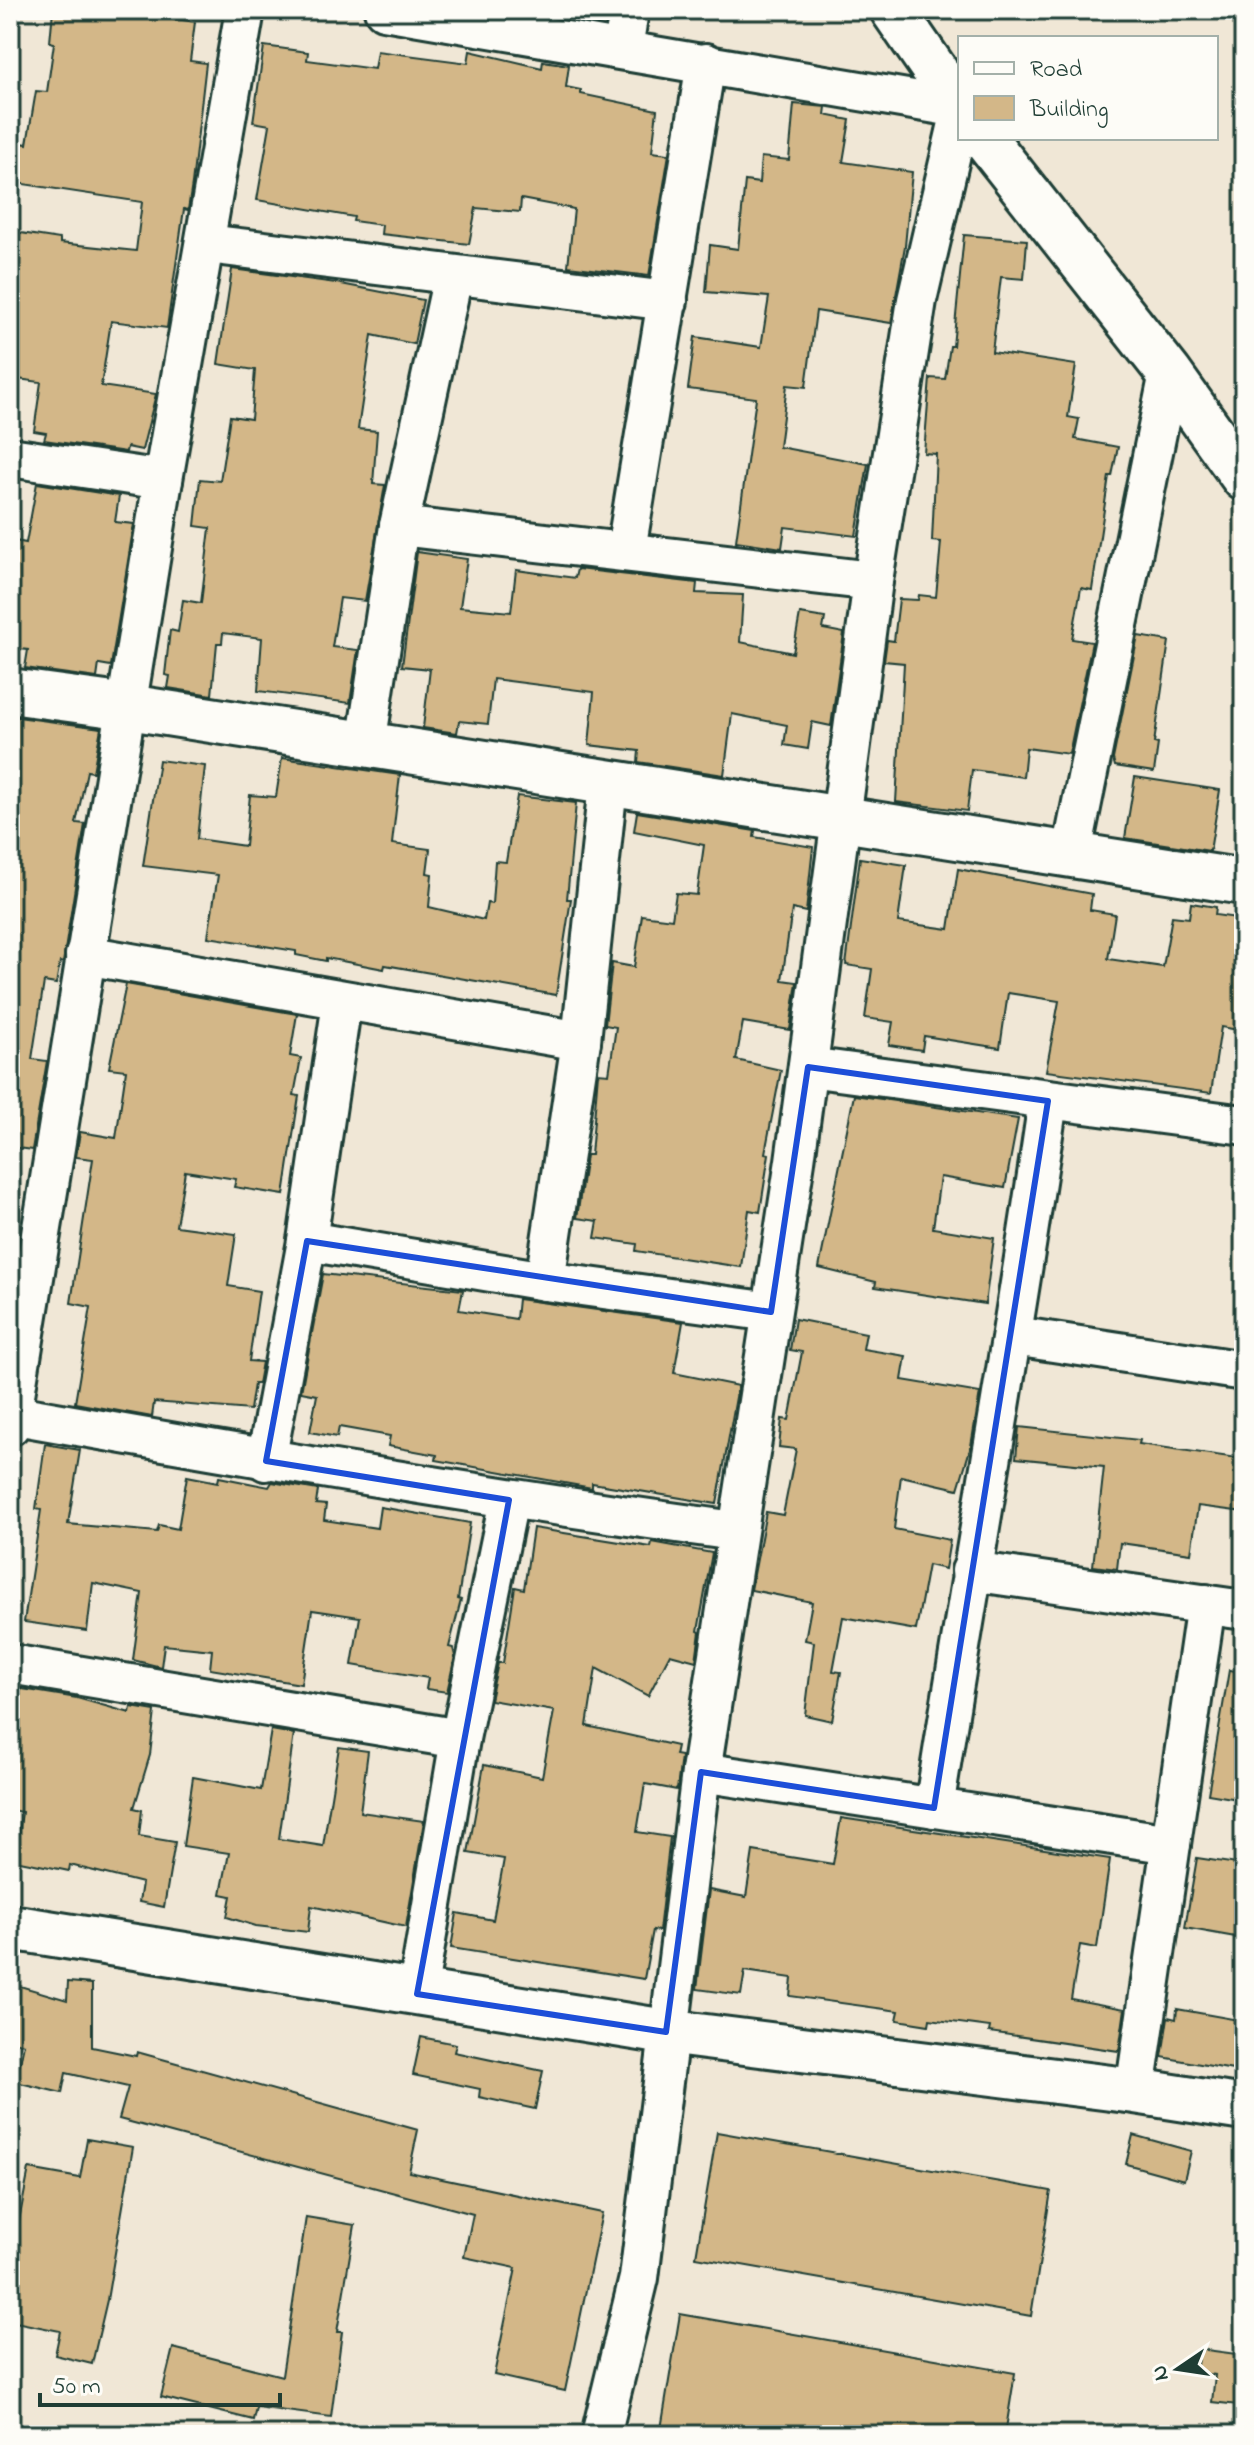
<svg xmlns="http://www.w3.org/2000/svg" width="1254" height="2445" viewBox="0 0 1254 2445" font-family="'Indie Flower',sans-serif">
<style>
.building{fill:#d3b788;stroke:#1f3d34;stroke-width:2}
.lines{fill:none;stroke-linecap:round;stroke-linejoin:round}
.minor-casing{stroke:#1f3d34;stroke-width:44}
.secondary-casing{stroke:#1f3d34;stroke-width:50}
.minor{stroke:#fdfcf7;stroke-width:38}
.secondary{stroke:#fdfcf7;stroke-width:44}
.marked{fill:none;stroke:#1d4ed8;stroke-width:6;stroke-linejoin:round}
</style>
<rect width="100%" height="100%" fill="#f0e7d6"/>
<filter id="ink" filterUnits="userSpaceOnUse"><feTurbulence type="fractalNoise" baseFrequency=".0125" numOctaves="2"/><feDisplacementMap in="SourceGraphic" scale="16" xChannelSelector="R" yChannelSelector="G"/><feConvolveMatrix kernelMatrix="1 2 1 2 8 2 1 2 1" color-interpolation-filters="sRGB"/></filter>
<g filter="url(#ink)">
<!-- building -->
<g class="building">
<polygon points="53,10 119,10 195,22 190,61 206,63 192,184 188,210 184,209 167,328 111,321 101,386 156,394 142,450 127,447 126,452 44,440 46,433 34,431 41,382 10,378 10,261 14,232 60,239 60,243 136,251 142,202 10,182 10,141 27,144 36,91 47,92 54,43 50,42"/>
<polygon points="264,46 308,52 307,60 374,69 377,51 468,63 470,51 542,68 543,61 569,65 566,87 581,90 581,94 657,110 652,152 669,154 649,276 568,266 574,209 521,199 520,212 476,208 469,244 381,234 382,225 353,221 354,217 257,200 270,125 253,122"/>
<polygon points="794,104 826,107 825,115 850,120 843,162 912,172 905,246 891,323 816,311 806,387 787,385 779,447 868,464 856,536 785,527 782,548 736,541 756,398 688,389 695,337 761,347 769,297 706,292 710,245 738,249 745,181 759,183 761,157 789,160"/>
<polygon points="964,235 1027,240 1024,279 1001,277 992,352 1076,365 1068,417 1079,419 1075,439 1118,447 1112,476 1109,476 1092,590 1081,588 1072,639 1092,642 1069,754 1026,748 1023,777 972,770 967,811 896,802 904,663 884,661 887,640 894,641 899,599 918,600 919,595 936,597 941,542 932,541 936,454 924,453 930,378 945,379 950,346 953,346"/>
<polygon points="232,269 336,283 423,300 414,344 372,335 358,429 377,431 373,484 385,485 365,601 340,598 332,647 358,650 350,703 258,691 262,638 223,633 222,643 217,643 212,695 168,688 170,676 165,675 170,630 178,632 183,600 201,603 210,528 195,526 200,479 220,481 230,416 251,419 255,370 218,364"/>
<polygon points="37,483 119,496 115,522 134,524 111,666 99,664 97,678 25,668 28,650 10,648 10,540 26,543"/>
<polygon points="417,552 467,559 460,607 511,612 516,570 575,578 577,569 697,583 696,593 743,595 740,642 793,653 800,614 825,618 823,629 844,633 831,726 812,722 808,749 784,745 787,725 732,714 724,775 638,762 639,751 589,745 594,692 493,679 488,724 459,721 457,733 423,728 430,669 402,666"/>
<polygon points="1138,636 1169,641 1154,743 1158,744 1154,772 1115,766 1113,759"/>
<polygon points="10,716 101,728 93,772 87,771 76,823 85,824 63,963 60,962 56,984 44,982 32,1059 47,1061 32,1150 10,1147 10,860 13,861 20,808 10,806"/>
<polygon points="282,758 400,775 392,844 430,849 427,873 432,874 429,907 484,920 487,903 492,904 495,861 506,862 517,796 576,803 567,899 571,899 556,995 385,965 384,969 326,958 326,961 296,955 296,951 208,937 218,875 143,866 159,760 205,766 197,839 245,846 250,795 276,797"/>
<polygon points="1135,777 1220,790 1210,851 1125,838"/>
<polygon points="637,812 755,831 754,837 813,847 806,912 792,909 782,980 797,982 790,1030 743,1022 736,1060 781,1070 765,1153 769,1154 760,1212 749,1210 741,1267 636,1251 637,1244 595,1238 598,1221 577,1218 586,1155 591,1155 598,1073 609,1074 616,1027 605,1025 612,963 634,967 642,915 672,919 676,893 697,895 704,845 634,831"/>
<polygon points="860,858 906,865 898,922 949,929 958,869 1092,894 1090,910 1115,914 1108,959 1163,967 1172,916 1189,918 1191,903 1216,907 1215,915 1244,919 1244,1031 1221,1027 1211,1093 1046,1071 1059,1001 1008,993 1000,1048 924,1036 922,1050 889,1045 893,1022 865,1018 872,969 846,965"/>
<polygon points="126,984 297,1014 290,1056 301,1058 294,1095 299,1096 284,1195 234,1187 236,1179 185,1171 176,1226 236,1234 228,1286 259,1291 249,1361 262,1362 258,1384 254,1384 250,1410 154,1402 152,1417 75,1403 91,1307 71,1303 93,1159 76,1157 80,1132 116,1138 126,1070 109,1068"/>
<polygon points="854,1095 1018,1119 1005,1188 940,1177 933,1228 994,1238 985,1304 875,1287 876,1282 819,1268"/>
<polygon points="323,1274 463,1290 459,1310 516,1319 518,1299 683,1322 674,1373 738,1386 717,1504 592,1483 592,1488 436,1460 437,1455 388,1446 390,1436 339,1427 337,1437 310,1432 317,1395 301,1392"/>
<polygon points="795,1319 866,1333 863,1349 906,1356 902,1380 980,1393 971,1446 958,1489 901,1476 894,1529 950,1540 945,1569 928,1565 916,1630 843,1617 833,1671 841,1672 832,1721 805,1715 814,1642 805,1640 812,1602 751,1590 766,1512 783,1515 796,1449 779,1447 782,1419 789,1420 802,1352 790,1350"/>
<polygon points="1019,1427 1140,1440 1139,1444 1244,1459 1244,1512 1198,1506 1191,1553 1120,1543 1117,1569 1093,1566 1104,1467 1016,1458"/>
<polygon points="45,1444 80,1450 68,1524 157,1532 159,1525 178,1529 187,1476 218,1482 219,1477 269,1487 272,1482 318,1490 316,1504 326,1505 324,1520 377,1528 380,1507 470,1523 458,1599 461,1600 449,1647 453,1648 455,1656 447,1692 426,1689 428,1678 352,1665 360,1617 312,1610 301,1684 210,1669 212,1650 164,1645 161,1667 133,1660 142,1593 93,1583 87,1631 24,1622 41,1510 36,1509"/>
<polygon points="533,1528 651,1547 652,1542 712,1553 698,1631 700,1632 696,1661 670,1654 648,1696 596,1668 587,1726 677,1746 675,1755 681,1756 677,1790 645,1784 637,1832 670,1837 659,1931 653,1930 644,1979 451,1948 457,1913 493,1920 504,1859 468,1853 484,1765 542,1777 554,1711 490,1700 498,1663 503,1663 515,1587 524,1589"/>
<polygon points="1229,1670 1244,1672 1244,1800 1208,1794"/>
<polygon points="10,1687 77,1698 130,1713 131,1707 155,1711 150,1755 134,1808 142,1810 139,1836 175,1842 164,1907 139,1902 142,1883 70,1865 69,1871 15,1860 22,1812 10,1810"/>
<polygon points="271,1730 294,1734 279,1839 323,1846 339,1747 368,1751 360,1812 424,1821 406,1927 311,1906 308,1932 256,1926 227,1917 231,1896 221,1894 229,1853 183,1846 193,1777 261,1790"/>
<polygon points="841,1818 1110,1859 1097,1948 1080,1945 1071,1999 1125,2009 1119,2051 989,2032 990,2027 930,2019 929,2025 897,2020 899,2011 790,1996 792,1978 745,1971 741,1995 697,1989 709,1890 746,1897 753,1851 833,1864"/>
<polygon points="1197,1858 1244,1865 1241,1938 1185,1928"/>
<polygon points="68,1982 92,1984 92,2047 136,2056 137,2052 418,2130 409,2172 602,2213 565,2391 494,2375 516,2268 464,2257 473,2214 119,2119 128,2087 66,2073 62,2093 16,2082 24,2044 10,2040 10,1983 67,2000"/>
<polygon points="1177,2009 1244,2021 1244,2072 1162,2057 1168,2017 1176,2019"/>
<polygon points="421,2037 456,2044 454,2052 543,2071 535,2109 479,2097 480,2089 413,2075"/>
<polygon points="717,2132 1051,2191 1031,2316 696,2257"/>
<polygon points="1133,2135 1191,2151 1184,2180 1126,2164"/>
<polygon points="87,2139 133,2147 107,2300 92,2364 55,2355 60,2331 10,2321 10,2267 29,2169 80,2178"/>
<polygon points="306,2217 355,2225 337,2332 342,2332 331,2417 256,2407 253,2420 161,2397 173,2348 282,2376"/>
<polygon points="680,2314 1015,2373 1005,2435 660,2435"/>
<polygon points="1199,2349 1244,2355 1238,2405 1212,2402 1215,2375 1196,2373"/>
</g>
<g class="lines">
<!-- minor casing -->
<g class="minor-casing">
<g id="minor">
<polyline points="384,10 960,108"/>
<polyline points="623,49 629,10"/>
<polyline points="207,244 668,301"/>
<polyline points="10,457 163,480"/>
<polyline points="399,526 873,581"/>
<polyline points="626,550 706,63"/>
<polyline points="366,745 399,526 453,276"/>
<polyline points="1071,857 1169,373"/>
<polyline points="85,955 581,1041"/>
<polyline points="808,1067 1244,1125"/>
<polyline points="307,1241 545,1281 771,1312"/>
<polyline points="545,1281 581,1041 608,784"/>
<polyline points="1014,1336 1244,1371"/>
<path d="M10 1414C252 1457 492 1498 735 1531"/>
<polyline points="10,1426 163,480 245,10"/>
<polyline points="266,1461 307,1241 342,1002"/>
<polyline points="971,1571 1244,1610"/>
<polyline points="10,1664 460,1739"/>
<polyline points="701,1772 1171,1844"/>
<path d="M934 1808C971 1572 1014 1337 1048 1101"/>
<polyline points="417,1994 460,1739 509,1500"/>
<polyline points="1135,2091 1206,1604"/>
<polyline points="601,2435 639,2278 701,1772 795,1161 873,581 917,300 960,115"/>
</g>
</g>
<!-- secondary casing -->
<g class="secondary-casing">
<g id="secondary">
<polyline points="893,10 960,107"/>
<polyline points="984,138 1169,373 1244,478"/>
<polyline points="10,691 128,707 1244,882"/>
<polyline points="10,1927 666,2032 1135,2091 1244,2108"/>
</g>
</g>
<!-- minor -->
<use href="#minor" class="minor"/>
<!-- secondary -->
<use href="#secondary" class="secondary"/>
</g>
</g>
<!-- marked area -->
<path class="marked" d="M808 1067 1048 1101 934 1808 701 1772 666 2032 417 1994 509 1500 266 1461 307 1241 771 1312Z"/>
<!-- margin -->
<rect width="1254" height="2445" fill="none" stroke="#fdfcf7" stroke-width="40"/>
<rect x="20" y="20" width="1214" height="2405" fill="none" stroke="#1f3d34" stroke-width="3" filter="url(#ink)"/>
<!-- legend -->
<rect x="958" y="36" width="260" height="104" fill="#fdfcf7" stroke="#a4b0a9" stroke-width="2"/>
<rect x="974" y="62" width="40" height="12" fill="#fdfcf7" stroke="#a4b0a9" stroke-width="2"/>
<text x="1030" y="76" font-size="24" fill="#1f3d34">Road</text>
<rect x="974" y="96" width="40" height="24" fill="#d3b788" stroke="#a4b0a9" stroke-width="2"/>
<text x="1030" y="116" font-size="24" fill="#1f3d34">Building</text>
<!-- north arrow -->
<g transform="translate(1178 2369) rotate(257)" stroke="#fdfcf7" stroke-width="6" paint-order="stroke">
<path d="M0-6L14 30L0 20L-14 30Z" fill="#1f3d34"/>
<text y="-12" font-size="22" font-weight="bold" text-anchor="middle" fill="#1f3d34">N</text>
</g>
<!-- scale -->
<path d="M40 2393v12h240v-12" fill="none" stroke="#1f3d34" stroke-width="4"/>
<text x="52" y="2393" font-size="24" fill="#1f3d34" stroke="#fdfcf7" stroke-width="6" paint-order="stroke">50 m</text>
</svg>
